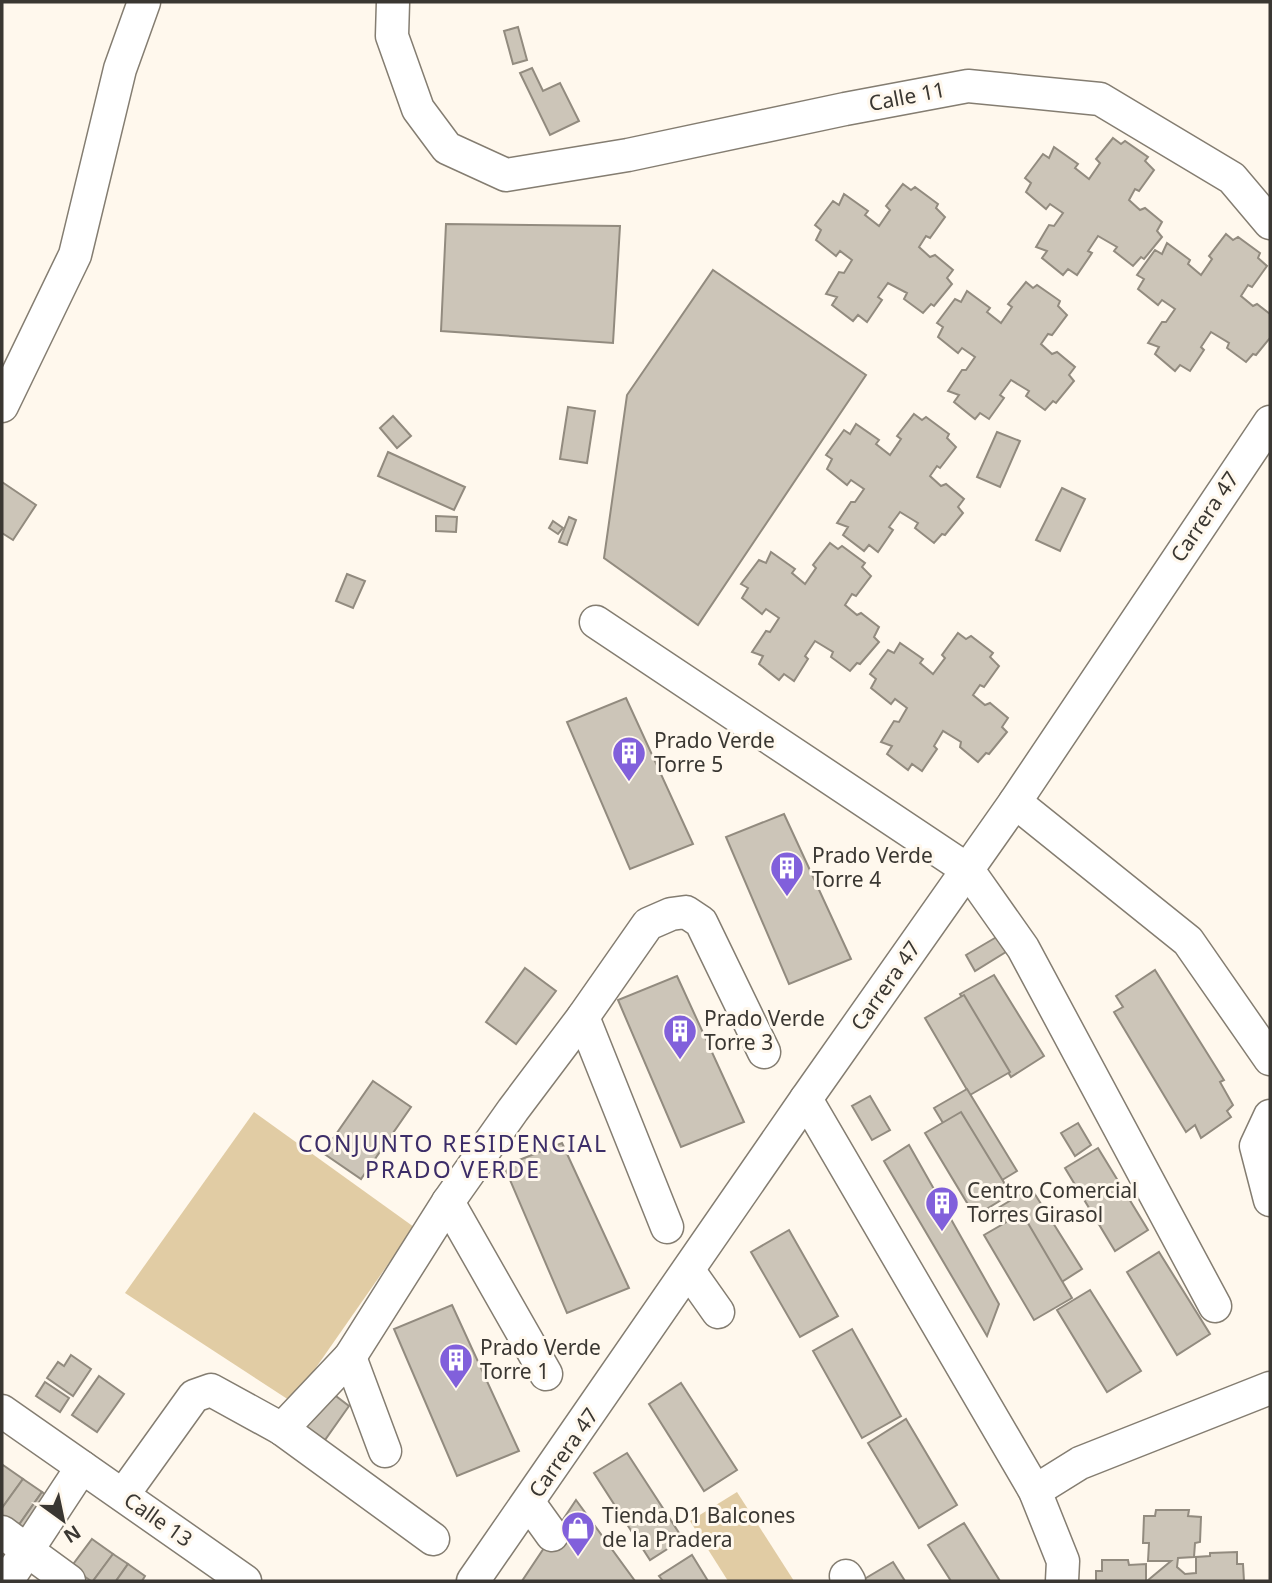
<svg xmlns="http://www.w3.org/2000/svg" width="1272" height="1583" viewBox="0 0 1272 1583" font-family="'Noto Sans',sans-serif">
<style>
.green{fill:#e1cca4}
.building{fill:#ccc5b8;stroke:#928b7f;stroke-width:2}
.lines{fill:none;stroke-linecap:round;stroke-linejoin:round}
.minor-casing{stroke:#847d71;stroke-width:35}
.minor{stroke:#fff;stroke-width:32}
.labels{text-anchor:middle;stroke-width:6;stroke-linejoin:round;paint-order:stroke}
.street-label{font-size:21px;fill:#3a3732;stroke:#fff8ed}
.poi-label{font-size:21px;fill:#3a3732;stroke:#fff8ed;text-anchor:start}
.neighbourhood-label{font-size:23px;letter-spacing:2px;fill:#3c2d68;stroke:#fff8ed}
</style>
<rect width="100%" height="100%" fill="#fff8ed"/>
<!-- green -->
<g class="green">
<polygon points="254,1112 414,1227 292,1402 125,1293"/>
<polygon points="737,1492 794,1581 728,1581 690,1521"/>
</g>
<!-- building -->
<g class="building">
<polygon points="518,27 527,60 513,64 504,31"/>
<polygon points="532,68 543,91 560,83 579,121 550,135 520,73"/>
<polygon points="1113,138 1121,144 1125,141 1148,157 1145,161 1154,170 1139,191 1135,189 1129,200 1140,210 1145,208 1162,222 1157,231 1162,237 1144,259 1141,257 1133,266 1114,251 1117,247 1098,236 1088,251 1092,253 1077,275 1068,269 1063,275 1042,258 1047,251 1036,247 1049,225 1054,226 1063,213 1050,204 1046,209 1026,192 1031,183 1025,178 1043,154 1049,158 1054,147 1078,164 1075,168 1089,179 1100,163 1096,159"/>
<polygon points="903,184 911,190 915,187 938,204 936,208 945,217 930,238 926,236 919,247 930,257 935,255 953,270 947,278 952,284 934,306 931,304 923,313 904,299 907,293 888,283 878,297 882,300 867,322 858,315 853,321 832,305 837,297 826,294 839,272 844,273 852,260 840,251 836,256 816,240 821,230 815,225 833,201 839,205 844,194 868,211 865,215 879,226 890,210 886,206"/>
<polygon points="446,224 620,226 613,343 441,331"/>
<polygon points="1226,234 1233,240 1238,237 1260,253 1258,258 1267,266 1252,287 1248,285 1241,296 1253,306 1257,304 1270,314 1270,338 1256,355 1253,354 1246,362 1227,348 1229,343 1211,332 1201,347 1204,350 1190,371 1180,365 1175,371 1155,354 1159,347 1148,343 1162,322 1166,322 1175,309 1162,300 1158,305 1138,289 1144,279 1137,275 1155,250 1162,254 1167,243 1190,260 1188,264 1201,275 1212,259 1209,256"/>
<polygon points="713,270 866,375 698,625 604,558 627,395"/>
<polygon points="1026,282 1033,288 1037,285 1060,301 1058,306 1067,315 1052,335 1048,334 1041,344 1052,354 1057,352 1075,367 1069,375 1074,381 1056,403 1053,401 1045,410 1026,396 1029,391 1011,380 1000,395 1004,398 989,419 980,413 975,419 954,402 959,395 948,391 962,370 966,370 975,357 962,348 958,353 938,337 943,327 937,323 955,299 961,302 967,291 990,308 987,312 1001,323 1012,307 1008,304"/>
<polygon points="568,407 595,411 587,463 560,459"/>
<polygon points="914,414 922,420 926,417 949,434 947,438 956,447 940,468 937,466 930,476 941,486 946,484 964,499 958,507 963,513 945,535 942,534 934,543 915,528 918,523 900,512 889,527 893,530 878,552 869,545 864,551 843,535 848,527 837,523 851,502 855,502 864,489 851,480 847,485 827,469 832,459 826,455 844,430 850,434 856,424 879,440 876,444 890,455 901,439 897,436"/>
<polygon points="393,416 411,436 397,448 380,428"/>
<polygon points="997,432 1020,441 1000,487 977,477"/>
<polygon points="388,452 465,487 454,510 378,476"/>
<polygon points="2,482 36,505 13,540 2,533"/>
<polygon points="1062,488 1085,499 1060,551 1036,540"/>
<polygon points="436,516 457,517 456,532 436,531"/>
<polygon points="569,517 576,520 567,545 559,542"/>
<polygon points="553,521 563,528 558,534 549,528"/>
<polygon points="830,543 838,549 842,546 865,563 862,567 871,576 856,596 852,594 845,605 857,615 861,613 879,627 874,637 879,642 860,664 857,663 850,671 831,657 833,652 815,641 805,656 808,659 794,681 784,674 779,680 759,664 763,656 752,652 766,631 770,632 779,618 766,609 762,614 742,598 748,588 741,584 759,560 766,563 771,552 795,569 792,573 805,584 816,568 813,565"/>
<polygon points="347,574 365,581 353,608 336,601"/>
<polygon points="958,633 966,639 971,636 993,653 990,657 999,666 984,687 980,685 973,695 985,705 990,703 1008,718 1002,727 1007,732 989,754 986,753 978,762 960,747 961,742 943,731 934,746 937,749 922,771 912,764 908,770 887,754 892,746 881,742 894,721 899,722 907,708 895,699 891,704 871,688 876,679 870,674 888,650 894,653 900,643 923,659 920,663 933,674 945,658 942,655"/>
<polygon points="626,698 693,844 630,869 567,722"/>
<polygon points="784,814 851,959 789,984 726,837"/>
<polygon points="1005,932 1014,947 975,971 966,955"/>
<polygon points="525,968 556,991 516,1044 486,1022"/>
<polygon points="1155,970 1224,1080 1220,1082 1233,1105 1227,1111 1231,1117 1201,1138 1195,1125 1186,1132 1114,1012 1123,1007 1116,996"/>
<polygon points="994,975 1044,1056 1011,1077 960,994"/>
<polygon points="677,976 744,1122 681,1147 618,1000"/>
<polygon points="964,995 1010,1072 970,1095 925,1018"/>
<polygon points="373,1081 411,1107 361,1179 323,1153"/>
<polygon points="967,1089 1017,1171 984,1191 934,1108"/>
<polygon points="870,1096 890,1130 872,1140 852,1106"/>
<polygon points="961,1112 1011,1194 975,1216 925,1133"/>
<polygon points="1078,1123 1091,1145 1075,1156 1061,1133"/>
<polygon points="562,1143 629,1288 567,1313 504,1166"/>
<polygon points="909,1145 999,1304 987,1336 884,1161"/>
<polygon points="1098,1148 1148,1230 1115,1251 1065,1168"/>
<polygon points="1031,1188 1082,1269 1049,1290 998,1208"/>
<polygon points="1022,1213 1072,1298 1034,1320 984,1235"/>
<polygon points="789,1230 838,1316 800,1337 751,1252"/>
<polygon points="1159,1252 1210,1334 1177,1355 1127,1272"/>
<polygon points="1090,1290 1141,1371 1107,1392 1057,1310"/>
<polygon points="452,1305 519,1451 457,1476 394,1329"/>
<polygon points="852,1329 901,1416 862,1438 813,1351"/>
<polygon points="71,1355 91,1369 73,1396 47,1378 58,1362 64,1366"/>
<polygon points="99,1376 124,1394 97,1432 72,1415"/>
<polygon points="45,1382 69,1398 60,1412 36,1396"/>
<polygon points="681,1383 737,1470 704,1491 649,1404"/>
<polygon points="328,1390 349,1406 320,1447 298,1431"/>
<polygon points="906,1419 957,1505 919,1528 868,1443"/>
<polygon points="627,1453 683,1539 650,1560 594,1473"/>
<polygon points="3,1465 23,1479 2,1508 2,1467"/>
<polygon points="23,1479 42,1492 16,1529 2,1519 2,1508"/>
<polygon points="42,1492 55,1502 30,1539 16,1529"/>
<polygon points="576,1500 635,1581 522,1581"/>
<polygon points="1156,1510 1189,1510 1188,1516 1201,1517 1200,1542 1195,1543 1194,1557 1178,1558 1177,1567 1185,1574 1196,1573 1196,1557 1210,1556 1210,1553 1237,1552 1237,1564 1243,1564 1244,1581 1147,1581 1171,1561 1148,1561 1149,1543 1143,1543 1144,1516 1155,1516"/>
<polygon points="964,1523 1000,1581 951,1581 928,1545"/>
<polygon points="92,1539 113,1554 93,1581 91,1581 71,1567"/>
<polygon points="113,1554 128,1564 116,1581 93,1581"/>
<polygon points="692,1555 708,1581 663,1581 659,1576"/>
<polygon points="1102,1560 1128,1560 1129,1565 1146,1564 1146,1581 1096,1581 1096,1571 1102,1571"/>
<polygon points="893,1562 905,1581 861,1581"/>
<polygon points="128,1564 145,1576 142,1581 116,1581"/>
</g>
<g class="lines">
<!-- minor casing -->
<g class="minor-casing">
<g id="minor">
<polyline points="393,2 392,36 418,109 447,148 506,175 628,155 845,109 968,86 1100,99 1232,178 1270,223"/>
<polyline points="2,406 75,255 120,69 144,2"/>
<polyline points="596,622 968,870 1023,948 1215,1306"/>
<polyline points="1015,802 1188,941 1270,1059"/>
<polyline points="583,1017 667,1227"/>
<polyline points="806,1099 1035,1491 1063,1561 1062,1581"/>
<polyline points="1270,1116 1256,1146 1270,1200"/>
<polyline points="448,1202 546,1374"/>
<polyline points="689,1271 718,1312"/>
<polyline points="350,1357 385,1451"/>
<polyline points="2,1411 245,1581"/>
<polyline points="282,1429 350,1357 448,1202 513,1110 583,1017 648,924 671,914 686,912 701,922 764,1052"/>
<polyline points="1035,1491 1080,1463 1270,1388"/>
<polyline points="123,1495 194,1396 211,1390 282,1429 433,1539"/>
<polyline points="529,1503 552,1535"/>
<polyline points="2,1532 69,1581"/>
<polyline points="846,1576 849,1581"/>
<polyline points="7,1581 82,1467"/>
<polyline points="473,1581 806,1099 1015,802 1270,422"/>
</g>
</g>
<!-- minor -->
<use href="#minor" class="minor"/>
</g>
<!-- icons -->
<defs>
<g id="building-pin" transform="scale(1.75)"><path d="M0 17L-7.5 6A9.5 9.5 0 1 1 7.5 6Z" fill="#8160db" stroke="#fff8ed"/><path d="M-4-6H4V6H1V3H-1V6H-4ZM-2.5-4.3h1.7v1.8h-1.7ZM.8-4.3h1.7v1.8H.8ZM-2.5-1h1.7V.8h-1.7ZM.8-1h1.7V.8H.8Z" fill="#fff"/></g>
<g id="shop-pin" transform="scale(1.75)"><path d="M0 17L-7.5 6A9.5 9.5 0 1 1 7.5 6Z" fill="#8160db" stroke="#fff8ed"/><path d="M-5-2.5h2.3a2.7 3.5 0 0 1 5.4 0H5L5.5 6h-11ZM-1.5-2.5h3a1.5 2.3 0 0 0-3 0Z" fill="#fff"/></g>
</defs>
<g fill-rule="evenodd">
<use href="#building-pin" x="629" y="753"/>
<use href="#building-pin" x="787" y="868"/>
<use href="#building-pin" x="680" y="1031"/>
<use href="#building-pin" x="942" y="1203"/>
<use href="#building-pin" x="456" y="1360"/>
<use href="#shop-pin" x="578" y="1528"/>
</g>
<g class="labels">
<!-- street labels -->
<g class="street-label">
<text transform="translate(907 97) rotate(-11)" y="7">Calle 11</text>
<text transform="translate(1205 517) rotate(-56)" y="7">Carrera 47</text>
<text transform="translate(886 986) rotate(-55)" y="7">Carrera 47</text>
<text transform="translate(564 1453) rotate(-55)" y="7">Carrera 47</text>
<text transform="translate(158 1520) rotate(35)" y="7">Calle 13</text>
</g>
<!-- poi labels -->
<g class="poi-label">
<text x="654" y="748">Prado Verde<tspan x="654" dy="24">Torre 5</tspan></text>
<text x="812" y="863">Prado Verde<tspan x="812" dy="24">Torre 4</tspan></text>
<text x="704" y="1026">Prado Verde<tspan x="704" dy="24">Torre 3</tspan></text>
<text x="967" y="1198">Centro Comercial<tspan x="967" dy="24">Torres Girasol</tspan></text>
<text x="480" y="1355">Prado Verde<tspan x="480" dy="24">Torre 1</tspan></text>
<text x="602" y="1523">Tienda D1 Balcones<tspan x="602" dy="24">de la Pradera</tspan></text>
</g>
<!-- neighbourhood labels -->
<g class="neighbourhood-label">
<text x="453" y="1152">CONJUNTO RESIDENCIAL<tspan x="453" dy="26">PRADO VERDE</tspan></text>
</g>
</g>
<!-- border -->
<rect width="1272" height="1583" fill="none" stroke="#3a3732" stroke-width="7"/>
<!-- north arrow -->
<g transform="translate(63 1520) rotate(147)" stroke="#fff8ed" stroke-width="5" paint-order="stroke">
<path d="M0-5L12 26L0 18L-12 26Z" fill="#3a3732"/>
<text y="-10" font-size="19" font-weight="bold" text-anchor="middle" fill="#3a3732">N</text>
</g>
</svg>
